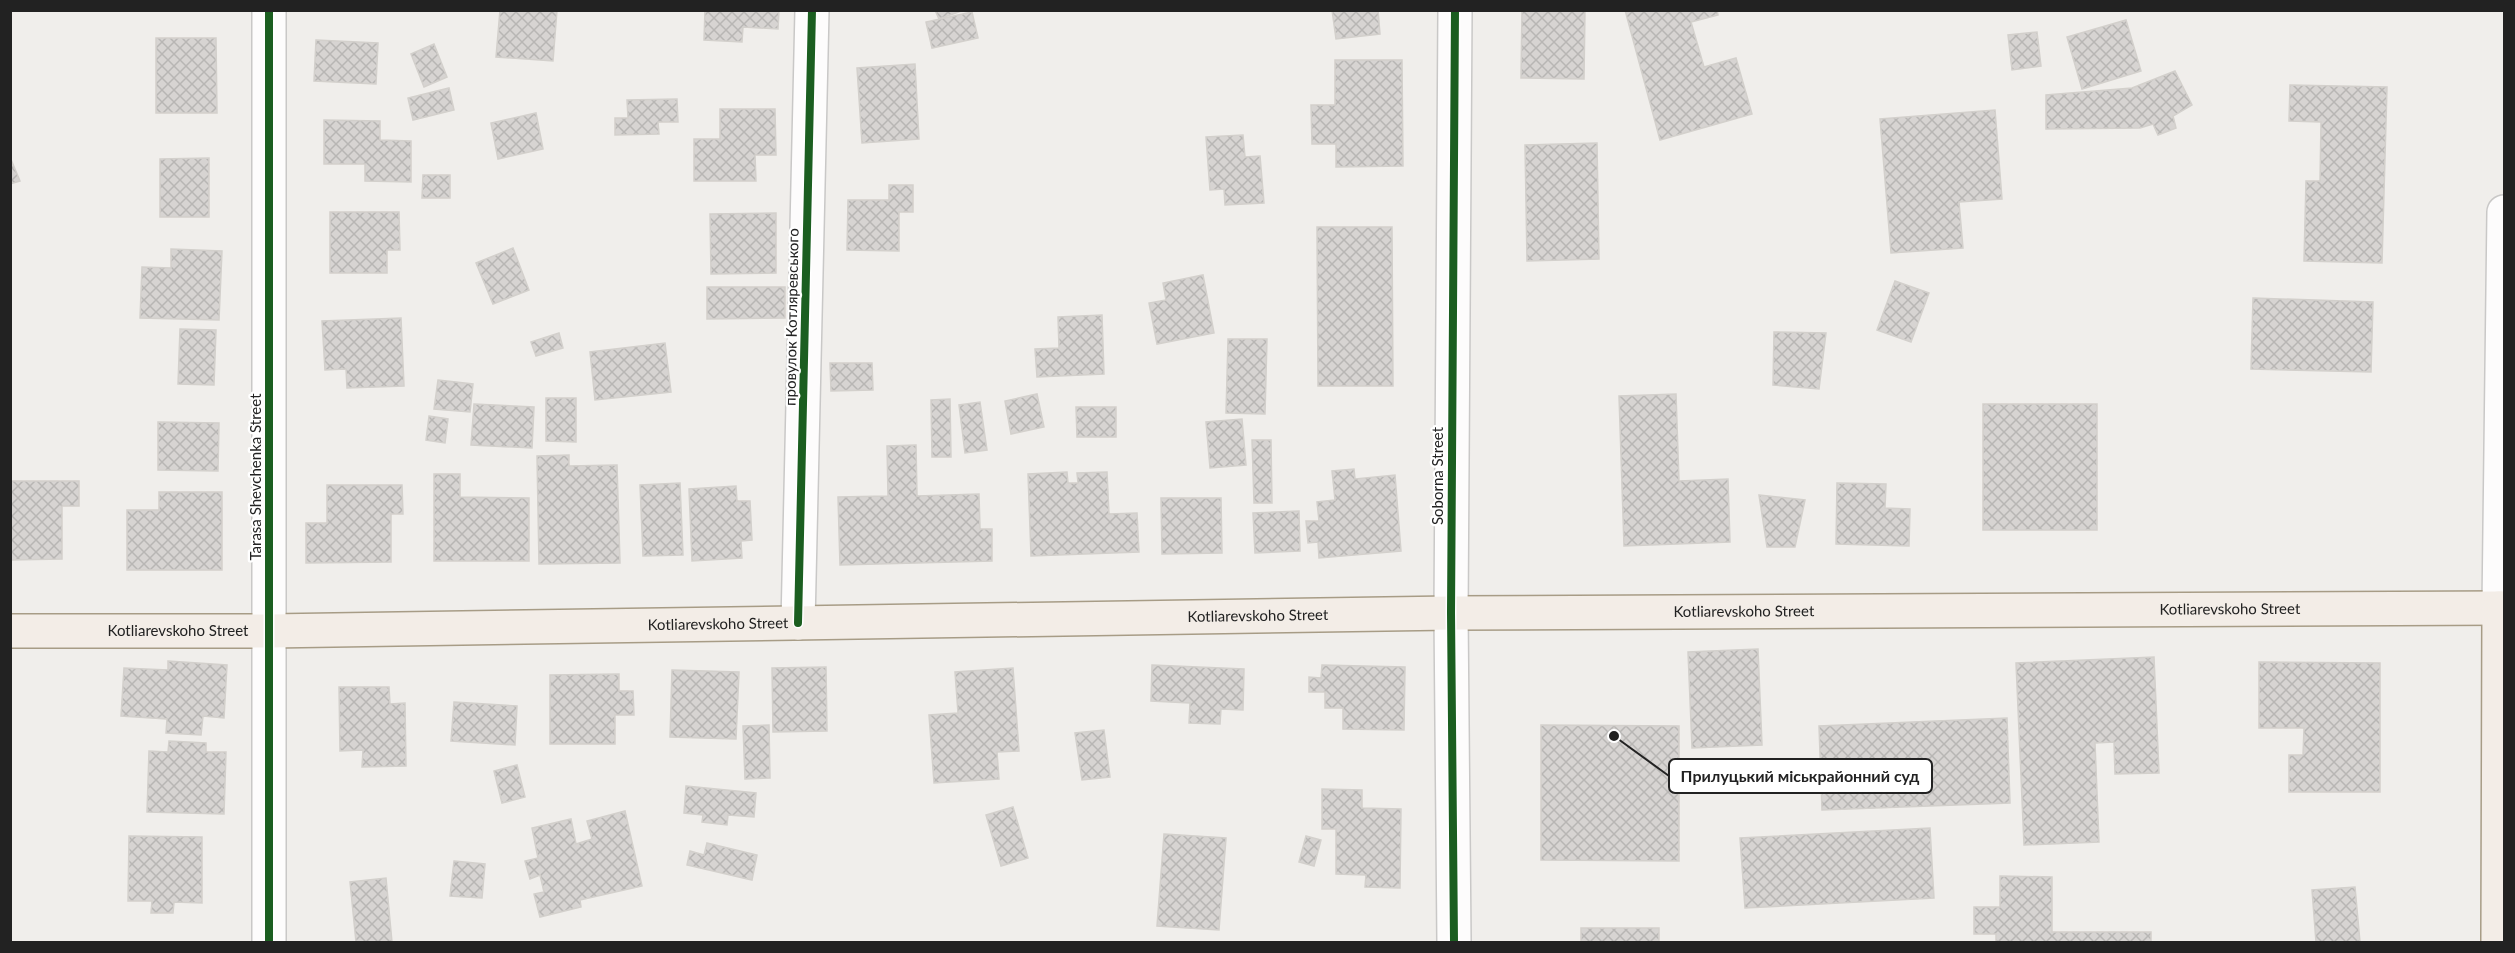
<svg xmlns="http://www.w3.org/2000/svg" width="2515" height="953" viewBox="0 0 2515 953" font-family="Lato,sans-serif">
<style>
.building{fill:url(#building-cross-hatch);stroke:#d3d0cc;stroke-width:1.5}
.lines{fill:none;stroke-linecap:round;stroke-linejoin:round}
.minor-casing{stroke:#c9c8c7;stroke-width:36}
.major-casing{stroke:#a79c86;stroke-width:36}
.minor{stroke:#fdfcfc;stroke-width:33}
.major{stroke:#f3ede7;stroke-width:33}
.cycleway-casing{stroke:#fff;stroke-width:11}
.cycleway{stroke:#1b5e20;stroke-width:8}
.labels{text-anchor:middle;stroke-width:4.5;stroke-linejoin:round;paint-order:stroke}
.street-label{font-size:15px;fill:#222;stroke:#fff}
.leader{fill:none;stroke:#222;stroke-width:2}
.callout-dot{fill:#222;stroke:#fff;stroke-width:2}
.callout{fill:#fff;stroke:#222;stroke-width:2}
.callout-label{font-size:16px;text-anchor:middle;font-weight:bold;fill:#222}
</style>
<defs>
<pattern id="building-cross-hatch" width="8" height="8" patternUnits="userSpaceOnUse" patternTransform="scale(1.5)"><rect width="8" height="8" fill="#d7d4d2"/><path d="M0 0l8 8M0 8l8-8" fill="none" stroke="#b8b6b4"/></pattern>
</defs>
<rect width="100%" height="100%" fill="#f0eeeb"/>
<!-- building -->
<g class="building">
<polygon points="500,10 557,10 553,61 496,57"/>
<polygon points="705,10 779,10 778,29 743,27 742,42 704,40"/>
<polygon points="935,10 964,10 939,19"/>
<polygon points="1332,10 1378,10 1380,34 1336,39"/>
<polygon points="1522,10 1585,10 1584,79 1521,78"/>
<polygon points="1625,10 1717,10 1718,15 1691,22 1704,67 1736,58 1752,114 1660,140"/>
<polygon points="972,12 978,38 932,48 926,22"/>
<polygon points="2126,20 2141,71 2082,89 2067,37"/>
<polygon points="2037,32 2041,66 2012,70 2008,35"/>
<polygon points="156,38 216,38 217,113 156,113"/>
<polygon points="316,40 378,43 376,84 314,81"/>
<polygon points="434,44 447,77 424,87 411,54"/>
<polygon points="1335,60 1402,60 1403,166 1336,167 1336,144 1312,144 1311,105 1335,105"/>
<polygon points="915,64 919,139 862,143 857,68"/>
<polygon points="2175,71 2192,105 2173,116 2176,128 2158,135 2153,124 2140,128 2046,129 2046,95 2132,88"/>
<polygon points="2290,85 2387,87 2382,263 2304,261 2306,181 2320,181 2321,122 2289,121"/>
<polygon points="449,88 454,110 413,120 408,98"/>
<polygon points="677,99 678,122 658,122 659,134 615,135 615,118 628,118 627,100"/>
<polygon points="720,109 775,109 776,155 755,155 756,181 694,181 694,139 720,139"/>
<polygon points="1995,110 2002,199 1959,202 1963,248 1891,253 1880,119"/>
<polygon points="536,113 543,149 498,159 491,123"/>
<polygon points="324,120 380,121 380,140 411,141 411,182 365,181 365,164 324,164"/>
<polygon points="1243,135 1245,157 1260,156 1264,203 1225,205 1224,189 1210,190 1206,137"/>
<polygon points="1597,143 1599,259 1527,261 1525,145"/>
<polygon points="10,157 20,181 10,184"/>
<polygon points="209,158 209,217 160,217 160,159"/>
<polygon points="423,175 450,175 450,198 422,198"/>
<polygon points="889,185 913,185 913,212 899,212 899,251 847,250 848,200 889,200"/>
<polygon points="330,212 399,212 400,250 387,250 387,273 330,273"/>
<polygon points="776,213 776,273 711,274 710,214"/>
<polygon points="1317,227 1392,227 1393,386 1318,386"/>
<polygon points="513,248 529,290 493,304 476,263"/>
<polygon points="171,249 222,251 219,320 140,318 142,267 171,268"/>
<polygon points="1203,275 1214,333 1157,344 1149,303 1166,300 1163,283"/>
<polygon points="1895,281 1929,293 1911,342 1877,330"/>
<polygon points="707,287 785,287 785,318 707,319"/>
<polygon points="2253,298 2373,302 2371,372 2251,369"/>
<polygon points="1102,315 1104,374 1037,377 1035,349 1059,348 1058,317"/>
<polygon points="401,318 404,386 347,388 346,369 325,370 322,321"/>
<polygon points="180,329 216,330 214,385 178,384"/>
<polygon points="1774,332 1826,333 1819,389 1773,385"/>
<polygon points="559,333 563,348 536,356 531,342"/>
<polygon points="1228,339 1267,339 1265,414 1226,413"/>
<polygon points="665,343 671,392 595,400 590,352"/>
<polygon points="830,363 872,363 873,390 831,391"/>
<polygon points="438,380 473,384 470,412 434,409"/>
<polygon points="1037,394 1044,427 1011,434 1005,401"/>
<polygon points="1676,394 1679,481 1728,479 1730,542 1624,546 1619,396"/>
<polygon points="546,398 576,398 576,442 546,441"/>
<polygon points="950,399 951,457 932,457 931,400"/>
<polygon points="980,402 987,450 965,453 959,405"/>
<polygon points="474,404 534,407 532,448 471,445"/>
<rect x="1983" y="404" width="114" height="126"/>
<polygon points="1076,407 1116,407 1116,437 1077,437"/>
<polygon points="429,416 448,419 445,443 426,440"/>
<polygon points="1242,419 1246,465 1210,468 1206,422"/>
<polygon points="158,422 219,423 218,471 158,470"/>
<polygon points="1252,440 1271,440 1272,503 1254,503"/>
<polygon points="916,445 917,496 979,494 980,529 992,529 992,561 840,565 838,497 888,496 887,446"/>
<polygon points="569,455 569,466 617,465 620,563 539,564 537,456"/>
<polygon points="1354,469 1355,479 1395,475 1401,551 1319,558 1318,542 1308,543 1306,521 1319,521 1317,502 1335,500 1332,471"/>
<polygon points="1067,472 1068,483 1078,483 1077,473 1107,472 1109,514 1137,513 1139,552 1031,556 1028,474"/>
<polygon points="434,474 460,474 460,497 529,498 529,561 434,561"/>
<polygon points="10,481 79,481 79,506 62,506 62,559 10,560"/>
<polygon points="680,483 683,555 643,556 640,485"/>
<polygon points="1837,483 1886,484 1885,508 1910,509 1909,546 1836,544"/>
<polygon points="327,485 402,485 403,514 391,514 391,562 306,563 306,523 327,523"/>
<polygon points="736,486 737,501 750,501 752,540 741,541 742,558 692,561 689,489"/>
<polygon points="159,492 222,492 222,570 127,570 127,510 159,510"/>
<polygon points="1759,495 1805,500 1795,547 1767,547"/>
<polygon points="1161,498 1221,498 1222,553 1162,554"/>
<polygon points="1299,511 1300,551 1255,553 1253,513"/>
<polygon points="1758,649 1762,745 1692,748 1688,652"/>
<polygon points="2154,657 2159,773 2115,774 2114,742 2095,743 2099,842 2024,845 2016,663"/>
<polygon points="168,661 227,665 224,718 203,716 201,735 166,733 167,719 121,716 124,668 168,670"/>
<polygon points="2259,662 2380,663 2380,792 2289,792 2289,755 2303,755 2304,728 2259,728"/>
<polygon points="1152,665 1244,669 1243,710 1221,709 1220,724 1189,723 1190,703 1151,701"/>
<polygon points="1322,665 1405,667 1404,730 1343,729 1343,708 1325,708 1325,692 1309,692 1309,677 1321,678"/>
<polygon points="826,667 827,731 773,732 772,668"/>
<polygon points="1013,668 1019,751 997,752 999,779 934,783 929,715 958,713 955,672"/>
<polygon points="672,670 739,672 736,739 670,737"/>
<polygon points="619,674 619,691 633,691 634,715 615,715 615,744 550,744 550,675"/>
<polygon points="339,687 389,687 390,704 405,703 406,766 362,767 363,750 340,751"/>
<polygon points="454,702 517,706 515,745 451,741"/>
<polygon points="2007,718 2010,803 1822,810 1819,726"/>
<polygon points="769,725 770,778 745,779 743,726"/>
<polygon points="1541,725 1679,726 1679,861 1541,860"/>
<polygon points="1104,730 1110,777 1082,780 1075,733"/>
<polygon points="169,741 206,743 206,752 226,752 224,814 147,812 149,751 168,752"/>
<polygon points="517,765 525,797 502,803 494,771"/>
<polygon points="686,786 756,793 754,817 728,815 727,825 702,822 703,815 684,813"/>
<polygon points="1322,789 1362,790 1362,808 1401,809 1400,888 1365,887 1366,875 1336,874 1336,829 1322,829"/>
<polygon points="1013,807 1028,858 1001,866 986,815"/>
<polygon points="625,811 642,886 580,900 581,907 540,917 534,894 544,892 540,875 530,879 525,861 538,858 532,828 571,819 576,844 592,839 587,821"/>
<polygon points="1930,828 1934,898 1745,908 1740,838"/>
<polygon points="1164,834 1226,838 1219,930 1157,926"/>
<polygon points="129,836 202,837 202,903 174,902 173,913 151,913 152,901 128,901"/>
<polygon points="1306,836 1321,840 1314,866 1299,862"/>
<polygon points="707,843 757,855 752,880 687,865 690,851 704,855"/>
<polygon points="454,861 485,864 482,898 450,896"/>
<polygon points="2000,876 2052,877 2052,932 2151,932 2151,942 1996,942 1996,934 1974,934 1974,907 2000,907"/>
<polygon points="386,878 392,942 356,942 350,882"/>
<polygon points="2355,887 2360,942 2316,942 2312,890"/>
<rect x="1581" y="928" width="78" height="14"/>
</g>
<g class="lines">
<!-- minor casing -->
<g class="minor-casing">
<g id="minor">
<polyline points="2499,608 2504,212"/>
<polyline points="798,623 812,10"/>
<polyline points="269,942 269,10"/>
<polyline points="1454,942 1451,613 1455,10"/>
</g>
</g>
<!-- major casing -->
<g class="major-casing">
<g id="major">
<path id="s1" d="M10 631H270L1451 613 2504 608"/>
<polyline points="2498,942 2499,608"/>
</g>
</g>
<!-- minor -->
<use href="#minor" class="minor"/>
<!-- major -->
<use href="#major" class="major"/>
<!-- cycleway casing -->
<g class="cycleway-casing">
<g id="cycleway">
<polyline points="798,623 812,10"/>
<polyline points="269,942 269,10"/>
<polyline points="1454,942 1451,613 1455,10"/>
</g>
</g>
<!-- cycleway -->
<use href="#cycleway" class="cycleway"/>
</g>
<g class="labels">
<!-- street labels -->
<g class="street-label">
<text transform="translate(792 317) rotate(-89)" y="5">провулок Котляревського</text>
<text transform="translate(1438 476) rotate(-90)" y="5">Soborna Street</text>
<text transform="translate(256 477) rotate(-90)" y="5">Tarasa Shevchenka Street</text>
<text dy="5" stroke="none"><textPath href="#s1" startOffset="2220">Kotliarevskoho Street</textPath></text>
<text dy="5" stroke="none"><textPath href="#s1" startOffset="1734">Kotliarevskoho Street</textPath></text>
<text dy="5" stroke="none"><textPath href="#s1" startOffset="1248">Kotliarevskoho Street</textPath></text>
<text dy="5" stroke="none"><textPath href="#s1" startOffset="708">Kotliarevskoho Street</textPath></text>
<text dy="5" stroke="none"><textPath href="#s1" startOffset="168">Kotliarevskoho Street</textPath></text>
</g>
</g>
<!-- callouts -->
<path class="leader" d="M1614 736L1669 776"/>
<circle class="callout-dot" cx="1614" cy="736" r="6"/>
<rect class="callout" x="1669" y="759" width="263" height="34" rx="6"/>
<g class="callout-label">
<text x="1800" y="782">Прилуцький міськрайонний суд</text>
</g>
<!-- border -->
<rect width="2515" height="953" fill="none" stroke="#222222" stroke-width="24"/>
</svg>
